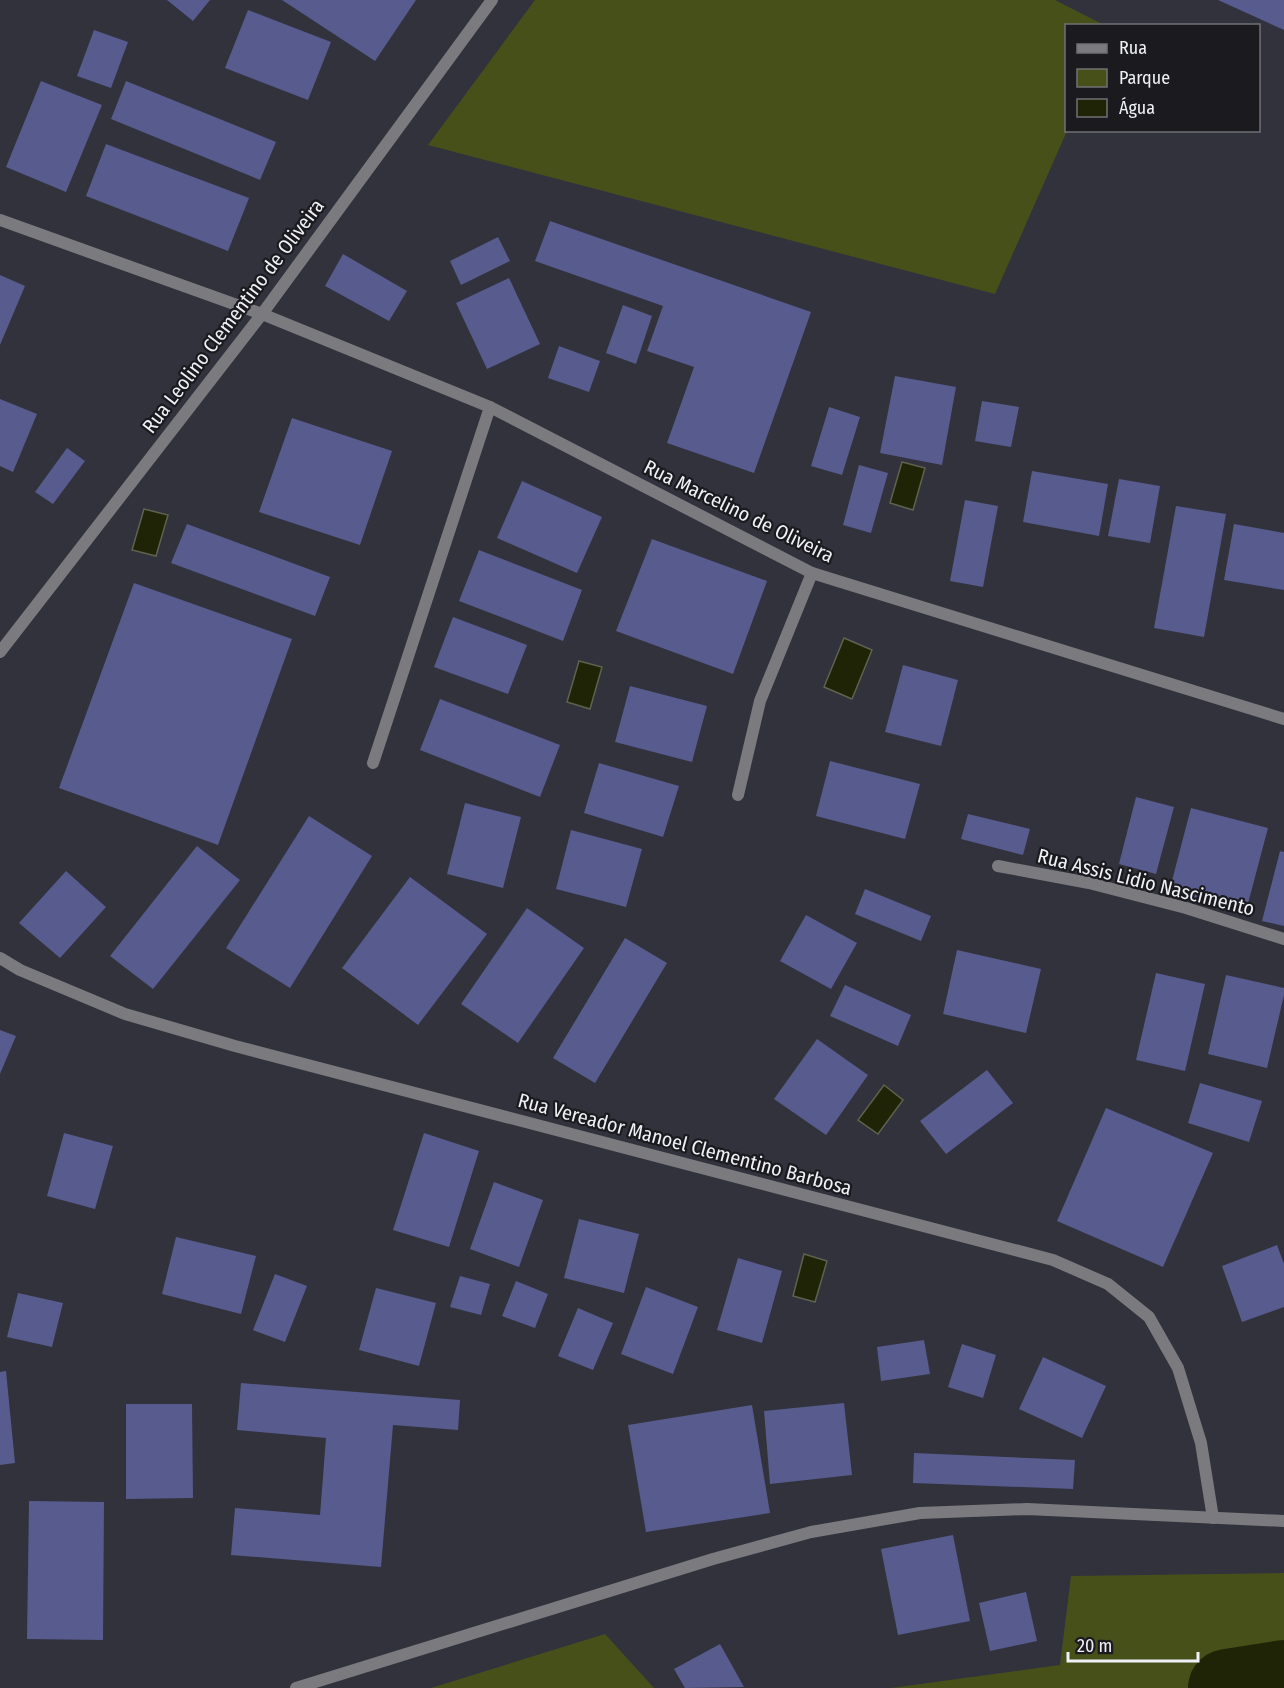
<svg xmlns="http://www.w3.org/2000/svg" width="1284" height="1688" viewBox="0 0 1284 1688" font-family="'Fira Sans Condensed',sans-serif">
<style>
.green{fill:#48501a}
.water{fill:#202407;stroke:#5e624f;stroke-width:1.5}
.lines{fill:none;stroke-linecap:round;stroke-linejoin:round}
.river{stroke:#202407;stroke-width:78}
.building{fill:#585b8d}
.street{stroke:#7a7a7f;stroke-width:12}
.labels{text-anchor:middle;stroke-width:4.5;stroke-linejoin:round;paint-order:stroke}
.street-label{font-size:20px;fill:#f0f1f7;stroke:#1a1a1f}
</style>
<rect width="100%" height="100%" fill="#31323c"/>
<!-- green -->
<g class="green">
<polygon points="535,0 1055,0 1104,25 1066,26 1067,131 995,294 428,145"/>
<polygon points="1284,1573 1284,1688 891,1688 1060,1665 1071,1576"/>
<polygon points="605,1634 654,1688 431,1688"/>
</g>
<!-- water -->
<g class="water">
<polygon points="902,462 925,468 913,510 890,503"/>
<polygon points="144,509 168,515 156,556 132,550"/>
<polygon points="844,638 872,650 852,699 824,687"/>
<polygon points="579,661 602,667 590,709 567,702"/>
<polygon points="884,1085 903,1100 878,1134 858,1120"/>
<polygon points="804,1254 827,1261 815,1302 793,1296"/>
</g>
<g class="lines">
<!-- river -->
<polyline class="river" points="1227,1688 1284,1679"/>
</g>
<!-- building -->
<g class="building">
<polygon points="167,0 210,0 193,21"/>
<polygon points="282,0 416,0 375,61"/>
<polygon points="1218,0 1284,0 1284,30"/>
<polygon points="248,10 331,42 308,100 225,68"/>
<polygon points="94,30 128,42 111,88 77,76"/>
<polygon points="41,81 102,105 66,192 6,167"/>
<polygon points="126,81 276,142 260,180 111,119"/>
<polygon points="106,144 249,198 228,251 86,196"/>
<polygon points="550,221 811,312 754,473 667,443 694,367 647,351 663,306 535,261"/>
<polygon points="498,237 510,261 461,285 450,261"/>
<polygon points="343,254 407,291 389,321 325,286"/>
<polygon points="0,275 25,286 0,345"/>
<polygon points="509,278 540,344 487,369 456,303"/>
<polygon points="623,305 652,316 636,364 606,353"/>
<polygon points="559,346 600,361 589,392 548,378"/>
<polygon points="895,376 956,387 942,465 880,453"/>
<polygon points="0,399 37,414 13,472 0,466"/>
<polygon points="982,401 1019,407 1011,447 975,441"/>
<polygon points="829,407 860,417 842,475 811,466"/>
<polygon points="292,418 392,451 360,545 259,512"/>
<polygon points="67,448 85,461 53,504 35,492"/>
<polygon points="859,465 888,473 871,533 843,525"/>
<polygon points="1032,471 1108,484 1099,536 1023,522"/>
<polygon points="1119,479 1160,486 1150,543 1108,536"/>
<polygon points="522,481 602,517 577,573 497,538"/>
<polygon points="965,500 998,506 983,587 950,581"/>
<polygon points="1176,506 1226,514 1204,637 1154,628"/>
<polygon points="187,524 330,577 315,616 171,563"/>
<polygon points="1234,524 1284,533 1284,590 1224,580"/>
<polygon points="652,539 767,581 733,674 616,631"/>
<polygon points="479,550 582,590 563,641 459,601"/>
<polygon points="134,583 292,639 218,845 59,788"/>
<polygon points="453,617 527,645 508,694 434,667"/>
<polygon points="903,665 958,680 941,746 885,732"/>
<polygon points="630,686 707,706 692,762 615,742"/>
<polygon points="440,699 560,745 540,797 420,750"/>
<polygon points="830,761 920,784 905,839 816,816"/>
<polygon points="599,763 679,786 663,837 584,813"/>
<polygon points="1136,797 1174,807 1156,874 1119,864"/>
<polygon points="465,803 521,817 503,888 447,874"/>
<polygon points="1191,808 1268,828 1246,911 1169,892"/>
<polygon points="968,814 1030,829 1023,855 961,839"/>
<polygon points="309,816 372,856 290,988 226,948"/>
<polygon points="571,830 642,849 626,907 556,889"/>
<polygon points="197,846 240,880 153,989 110,956"/>
<polygon points="1280,851 1284,852 1284,926 1262,921"/>
<polygon points="66,871 106,907 60,958 19,923"/>
<polygon points="410,877 487,934 418,1025 342,968"/>
<polygon points="865,889 931,916 921,941 855,914"/>
<polygon points="527,908 584,948 518,1043 461,1004"/>
<polygon points="806,915 857,943 831,989 780,961"/>
<polygon points="625,938 667,963 595,1083 553,1058"/>
<polygon points="957,950 1041,969 1026,1033 943,1014"/>
<polygon points="1156,973 1205,984 1185,1071 1136,1060"/>
<polygon points="1226,975 1284,988 1284,995 1267,1068 1208,1054"/>
<polygon points="845,985 911,1015 898,1046 830,1016"/>
<polygon points="0,1030 16,1036 0,1074"/>
<polygon points="817,1039 868,1075 826,1135 774,1099"/>
<polygon points="987,1070 1013,1103 946,1154 920,1121"/>
<polygon points="1200,1083 1262,1101 1249,1142 1188,1123"/>
<polygon points="1106,1108 1213,1153 1163,1267 1057,1221"/>
<polygon points="64,1133 113,1146 95,1209 47,1196"/>
<polygon points="424,1133 479,1151 449,1247 393,1230"/>
<polygon points="494,1182 543,1200 519,1267 470,1249"/>
<polygon points="579,1219 639,1234 624,1293 564,1278"/>
<polygon points="176,1237 256,1256 241,1314 162,1294"/>
<polygon points="1277,1245 1284,1264 1284,1307 1242,1322 1222,1266"/>
<polygon points="738,1258 782,1271 762,1343 717,1330"/>
<polygon points="275,1274 307,1286 285,1342 253,1330"/>
<polygon points="460,1276 490,1284 481,1315 450,1307"/>
<polygon points="516,1281 548,1294 535,1328 502,1316"/>
<polygon points="646,1287 698,1307 673,1374 621,1354"/>
<polygon points="376,1288 436,1303 419,1366 359,1350"/>
<polygon points="18,1293 63,1303 52,1347 7,1337"/>
<polygon points="578,1308 613,1323 593,1370 558,1356"/>
<polygon points="924,1340 930,1374 881,1381 877,1347"/>
<polygon points="962,1344 996,1355 983,1398 948,1387"/>
<polygon points="1043,1357 1106,1386 1082,1438 1019,1409"/>
<polygon points="6,1371 15,1463 0,1465 0,1372"/>
<polygon points="241,1383 460,1400 458,1430 393,1425 381,1567 231,1555 235,1508 320,1515 326,1438 237,1430"/>
<polygon points="844,1403 852,1475 770,1484 764,1411"/>
<polygon points="126,1404 192,1404 193,1498 126,1499"/>
<polygon points="752,1405 770,1513 646,1532 628,1425"/>
<polygon points="914,1453 1075,1460 1073,1489 913,1483"/>
<polygon points="29,1501 104,1502 103,1640 27,1639"/>
<polygon points="953,1535 970,1621 898,1635 881,1549"/>
<polygon points="1026,1592 1037,1641 990,1651 979,1603"/>
<polygon points="720,1644 744,1687 685,1688 674,1669"/>
</g>
<g class="lines">
<!-- street -->
<g class="street">
<polyline points="0,220 262,314 490,407 812,573 1284,719"/>
<polyline points="0,652 262,314 492,0"/>
<polyline points="373,763 490,407"/>
<polyline points="738,795 760,701 812,573"/>
<polyline points="998,866 1089,883 1186,908 1284,939"/>
<polyline points="0,958 20,970 125,1014 235,1046 1053,1260 1108,1284 1149,1317 1178,1368 1201,1443 1213,1518"/>
<polyline points="296,1688 713,1559 811,1532 920,1513 1027,1509 1284,1521"/>
</g>
</g>
<g class="labels">
<!-- street labels -->
<g class="street-label">
<text transform="translate(233 316) rotate(-53)" y="7">Rua Leolino Clementino de Oliveira</text>
<text transform="translate(739 511) rotate(26)" y="7">Rua Marcelino de Oliveira</text>
<text transform="translate(1146 882) rotate(14)" y="7">Rua Assis Lidio Nascimento</text>
<text transform="translate(685 1144) rotate(15)" y="7">Rua Vereador Manoel Clementino Barbosa</text>
</g>
</g>
<!-- legend -->
<rect x="1065" y="24" width="195" height="108" fill="#1a1a1f" stroke="#707075" stroke-width="1.5"/>
<rect x="1077" y="44" width="30" height="9" fill="#7a7a7f" stroke="#707075" stroke-width="1.5"/>
<text x="1119" y="54" font-size="18" fill="#f0f1f7">Rua</text>
<rect x="1077" y="69" width="30" height="18" fill="#48501a" stroke="#707075" stroke-width="1.5"/>
<text x="1119" y="84" font-size="18" fill="#f0f1f7">Parque</text>
<rect x="1077" y="99" width="30" height="18" fill="#202407" stroke="#707075" stroke-width="1.5"/>
<text x="1119" y="114" font-size="18" fill="#f0f1f7">Água</text>
<!-- scale -->
<path d="M1068 1652v9h130v-9" fill="none" stroke="#f0f1f7" stroke-width="3"/>
<text x="1077" y="1652" font-size="18" fill="#f0f1f7" stroke="#1a1a1f" stroke-width="4.5" paint-order="stroke">20 m</text>
</svg>
